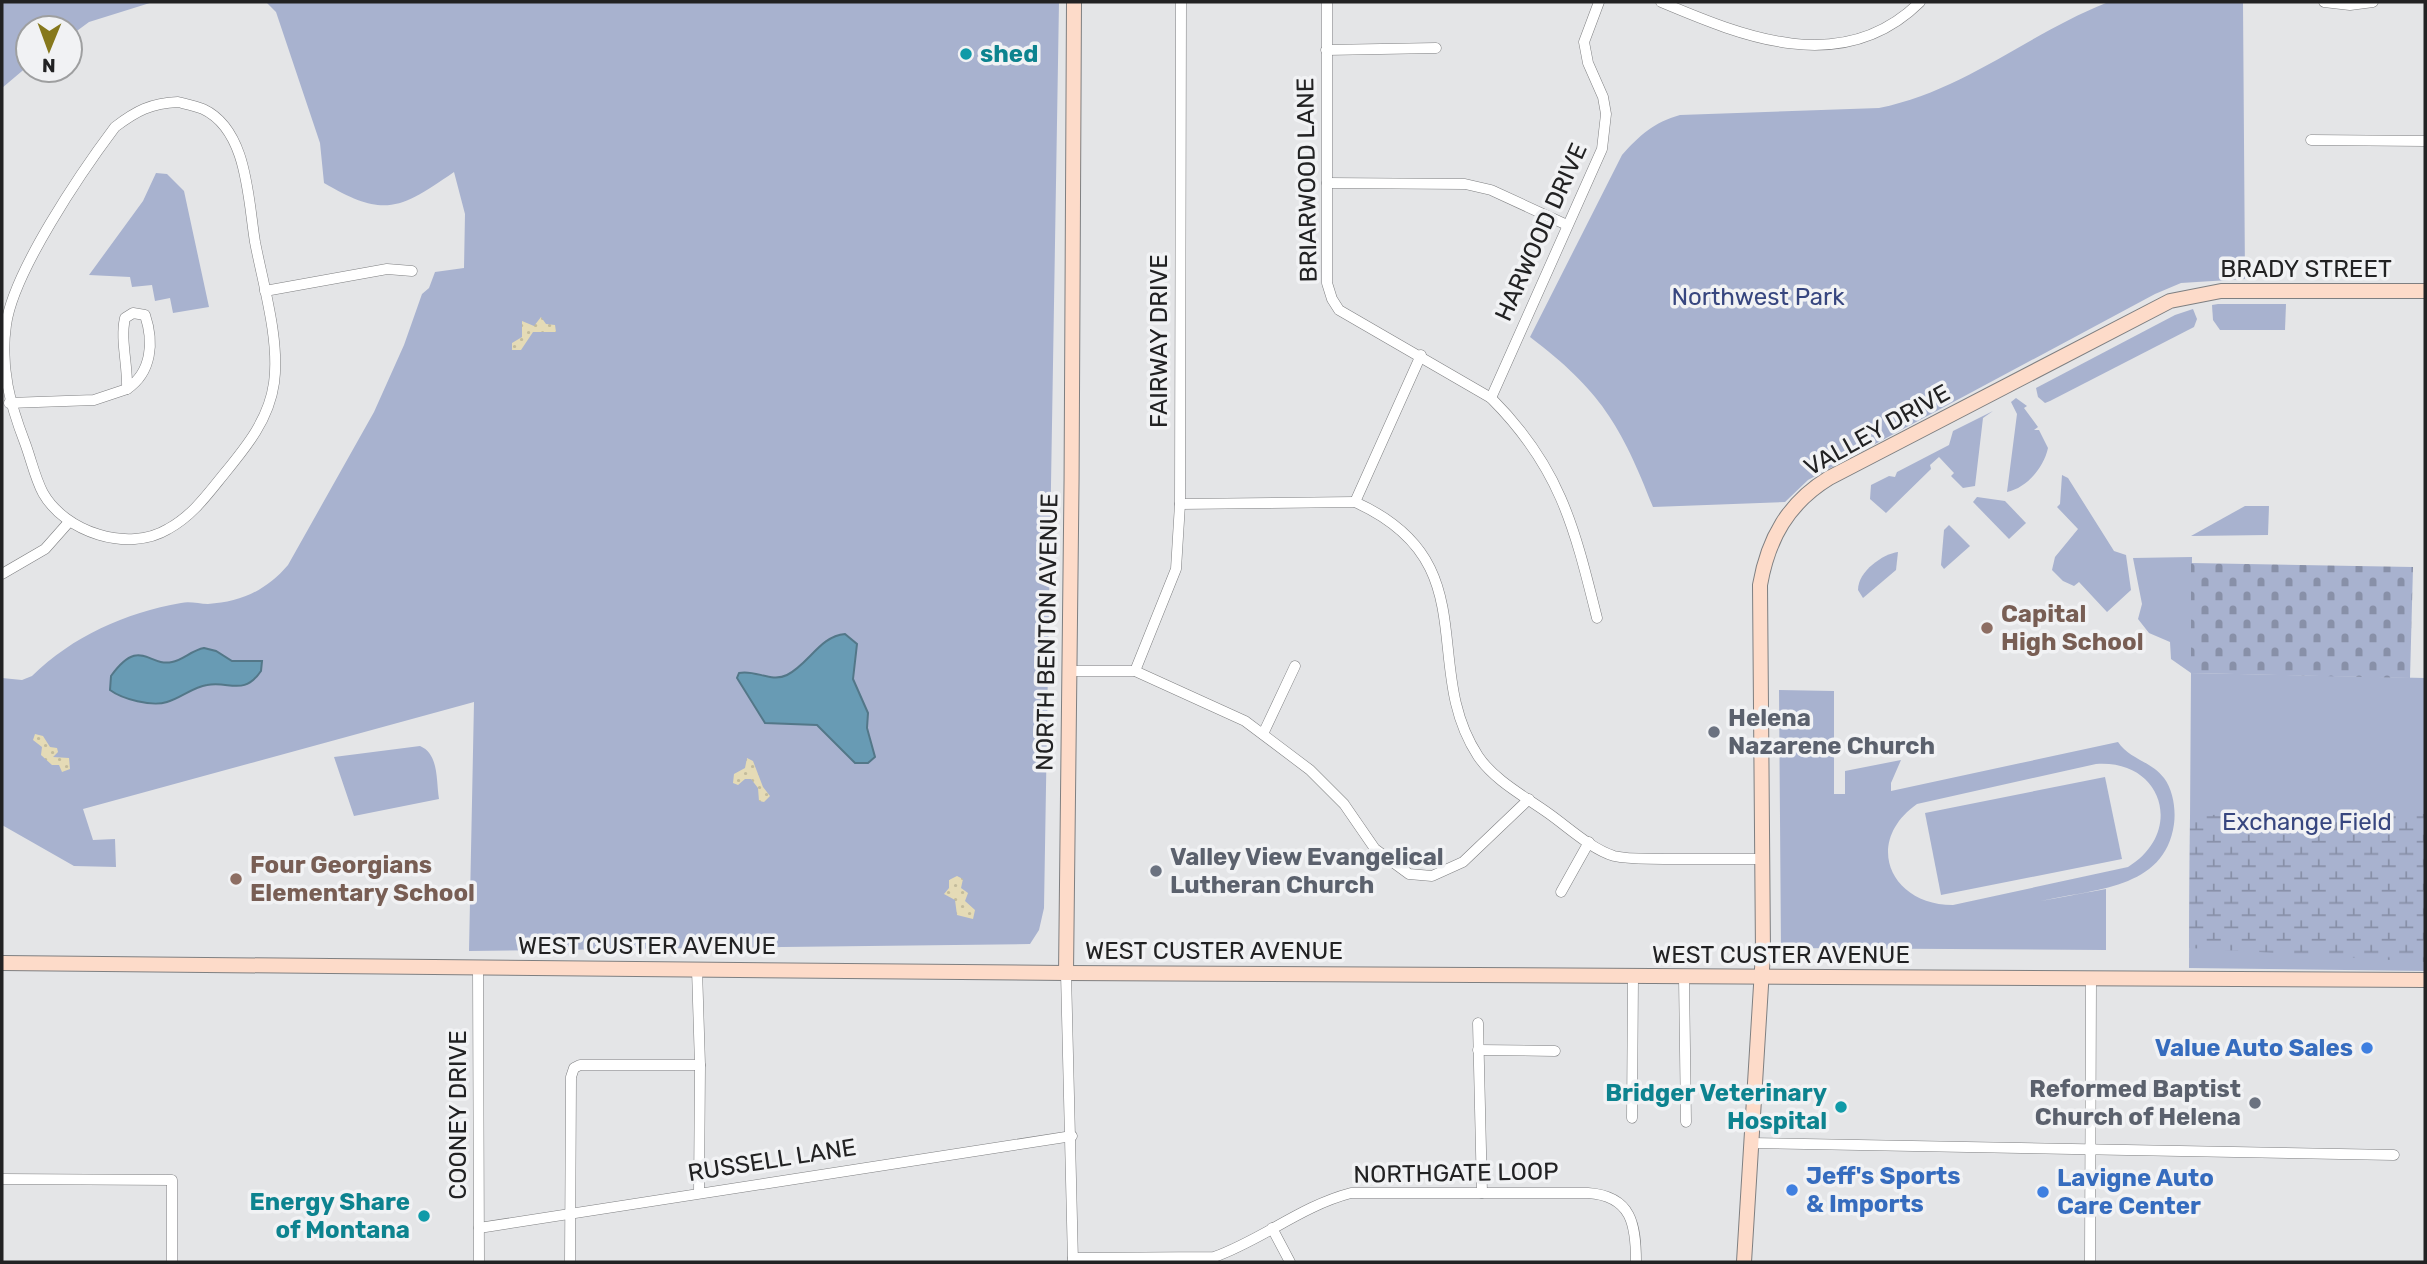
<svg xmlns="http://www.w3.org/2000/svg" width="2427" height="1264" viewBox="0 0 2427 1264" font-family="Rubik,sans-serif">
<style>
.green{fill:#a8b2cf;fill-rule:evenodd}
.wetland{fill:url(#wetland-marsh)}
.sand{fill:url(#sand-dots)}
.cemetery{fill:url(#cemetery-stones)}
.water{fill:#689bb4;stroke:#537788;stroke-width:2}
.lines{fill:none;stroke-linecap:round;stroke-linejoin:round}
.street-casing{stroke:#7e7f81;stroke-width:11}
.secondary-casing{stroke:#7e7f81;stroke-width:16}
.street{stroke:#fff;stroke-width:10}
.secondary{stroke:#fddbc9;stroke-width:14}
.culture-dot{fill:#0f9aa8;stroke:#f1f2f4;stroke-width:2.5}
.education-dot{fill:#8d6e63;stroke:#f1f2f4;stroke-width:2.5}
.worship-dot{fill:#6b7280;stroke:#f1f2f4;stroke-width:2.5}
.shop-dot{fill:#3f7fe0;stroke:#f1f2f4;stroke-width:2.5}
.labels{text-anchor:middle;stroke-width:7;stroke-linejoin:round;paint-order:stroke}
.culture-label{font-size:24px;font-weight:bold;fill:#0d838f;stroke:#f1f2f4;text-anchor:end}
.street-label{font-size:24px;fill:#222223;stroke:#f1f2f4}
.park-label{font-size:24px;fill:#37467f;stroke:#f1f2f4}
.education-label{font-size:24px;font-weight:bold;fill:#785e54;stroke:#f1f2f4;text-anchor:start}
.worship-label{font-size:24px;font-weight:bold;fill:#5b616d;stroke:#f1f2f4;text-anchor:start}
.shop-label{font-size:24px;font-weight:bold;fill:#366cbe;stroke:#f1f2f4;text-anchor:start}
</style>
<defs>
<pattern id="wetland-marsh" width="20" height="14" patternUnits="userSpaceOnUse" patternTransform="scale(1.75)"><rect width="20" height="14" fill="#a8b2cf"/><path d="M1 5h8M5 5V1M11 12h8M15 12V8" fill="none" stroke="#8890a8"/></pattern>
<pattern id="sand-dots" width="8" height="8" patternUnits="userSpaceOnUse" patternTransform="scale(1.75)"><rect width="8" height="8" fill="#e5dbb6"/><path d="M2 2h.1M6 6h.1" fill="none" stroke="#c4bc9c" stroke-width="1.8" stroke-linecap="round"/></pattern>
<pattern id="cemetery-stones" width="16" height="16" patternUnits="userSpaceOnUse" patternTransform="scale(1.75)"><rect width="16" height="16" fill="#a8b2cf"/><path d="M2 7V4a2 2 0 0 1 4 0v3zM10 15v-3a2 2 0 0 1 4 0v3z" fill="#8890a8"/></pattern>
</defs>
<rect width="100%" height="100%" fill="#e4e5e7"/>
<!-- green -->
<g class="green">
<polygon points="2,2 153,2 89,22 70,36 70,28 28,28 28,66 2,88"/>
<path d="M266 2H1059L1044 908 1039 930 1030 944 469 951 474 702 83 809 93 840 115 839 116 867 74 866 2 825V678L22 680 32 676C73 636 125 613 181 603 190 601 199 604 208 604 241 602 267 590 288 565L374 412 404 345 422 294 429 288 435 272 464 268 465 214 454 172C399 210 384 218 324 183L320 143 276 12Z"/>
<path d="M2106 3H2243L2245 279 2181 283 2155 294 1808 480 1785 502 1653 507C1621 425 1600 390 1530 337L1622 155C1639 136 1654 122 1680 115L1879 108C1964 91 2028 34 2106 3Z"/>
<polygon points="156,173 167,174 184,191 209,307 173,313 170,298 155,301 152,285 132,287 130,277 89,275 143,201"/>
<polygon points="2286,304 2285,330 2220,330 2213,320 2212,305 2218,304"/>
<polygon points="2193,309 2197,319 2194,327 2050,401 2045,403 2038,397 2036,388 2175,315"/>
<path d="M2016 398 2027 406 2024 408 2038 427 2034 430H2039L2048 448C2044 467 2027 488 2007 492L2017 414 2011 402Z"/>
<polygon points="1993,411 1983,418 1975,486 1963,488 1951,476 1954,473 1939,457 1930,465 1931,469 1886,513 1870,499 1871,485 1889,476 1895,477 1897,472 1949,445 1953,431"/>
<polygon points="2062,475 2068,478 2114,551 2126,555 2131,590 2107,612 2079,582 2074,586 2063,581 2052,570 2055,557 2078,529 2057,507 2060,504"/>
<polygon points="1977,497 2005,501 2026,523 2009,539 1973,502"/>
<polygon points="2245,506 2269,506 2268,535 2191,536"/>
<polygon points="1949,525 1970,546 1944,569 1941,565 1944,530"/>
<path d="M1898 552 1896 570 1863 598 1858 590C1858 571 1883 554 1898 552Z"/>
<polygon points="2192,557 2191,673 2425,678 2425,971 2189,968 2191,673 2171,659 2170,642 2149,633 2138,619 2142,604 2133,558"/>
<path d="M1779 690 1834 691V794H1845V771L1901 760 1891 783V791L2118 742C2129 759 2151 761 2164 778 2173 790 2176 809 2174 824 2165 890 2092 889 2041 901L2106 889V950L1781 948ZM2096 764C2163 759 2185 832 2128 867L1953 905C1890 905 1863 842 1917 804Z"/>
<path d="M420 746C439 754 436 780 439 799L354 816 334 757Z"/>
<polygon points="2105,777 2122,859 1941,895 1925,813"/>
</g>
<!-- wetland -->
<polygon class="wetland" points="2425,814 2425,962 2189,948 2190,815"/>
<!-- sand -->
<g class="sand">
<polygon points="541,317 546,324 555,325 556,332 533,332 521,350 512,350 512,343 522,337 522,321 534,326"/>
<polygon points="35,734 43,736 50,747 57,748 58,752 53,757 69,758 70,769 62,772 59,765 52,765 41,755 42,747 33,740"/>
<polygon points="747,758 753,761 763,787 770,796 764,802 759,801 758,788 751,779 745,779 738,785 733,783 734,774 745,768"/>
<polygon points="957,876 963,879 961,888 968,893 965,901 975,910 973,919 957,915 955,900 944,894 949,888 949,880"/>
</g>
<!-- cemetery -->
<polygon class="cemetery" points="2191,563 2413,567 2410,678 2191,673"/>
<!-- water -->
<g class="water">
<path d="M845 634 857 644 853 679 868 713 867 728 875 757 868 763H855L817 725 765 723 737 678 739 673C755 669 771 683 787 675 809 664 820 636 845 634Z"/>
<path d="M204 648 216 651 232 661H262L261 671C244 696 230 681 207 685 193 687 181 698 167 702 152 707 122 699 110 690L111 676C140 636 148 667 172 662 183 660 192 650 204 648Z"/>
</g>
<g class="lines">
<!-- street casing -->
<g class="street-casing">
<g id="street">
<path d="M1327 2V283L1332 299 1339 310 1491 398C1560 467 1574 526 1597 618"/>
<path d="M1661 2C1744 37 1843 78 1920 2"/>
<polyline points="2324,2 2350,5 2373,2"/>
<polyline points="1326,50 1436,48"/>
<path d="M178 102C186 104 196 106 203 109 248 130 248 200 255 242 263 284 280 340 274 383 269 419 247 446 224 474 207 495 192 516 168 529 128 553 65 532 43 493 35 478 31 459 25 443 10 404 0 368 6 325 13 272 82 171 115 127 136 111 151 103 178 102Z"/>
<polyline points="2311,140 2425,141"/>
<polyline points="1327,183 1465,184 1491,190 1567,225"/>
<polyline points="265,291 387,269 412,271"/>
<path d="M133 313 145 315C154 342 152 372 127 389 128 365 120 340 125 318Z"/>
<polyline points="1491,398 1602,149 1606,114 1603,97 1588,63 1584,42 1599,2"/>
<polyline points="9,403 94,400 127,389"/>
<polyline points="1355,502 1421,355"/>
<path d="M1180 504 1355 502C1488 562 1419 666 1478 756 1494 780 1524 796 1548 813 1568 827 1591 849 1614 856 1631 860 1650 858 1667 859 1699 859 1731 859 1763 859"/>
<polyline points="2,574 45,549 68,523"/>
<polyline points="1071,671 1135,671 1245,721 1310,770 1344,804 1375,849 1409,874 1432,876 1463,862 1529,799"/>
<polyline points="1135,671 1176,569 1180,504 1181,2"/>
<polyline points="1263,734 1295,666"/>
<polyline points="1561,892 1589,842"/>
<polyline points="478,967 479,1262"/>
<polyline points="697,969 700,1065 699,1193"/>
<polyline points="1066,973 1073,1262"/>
<polyline points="1684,977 1686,1122"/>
<polyline points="1478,1023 1482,1193"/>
<polyline points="1478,1050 1555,1051"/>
<polyline points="1632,1118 1633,976"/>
<polyline points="1750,1143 2394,1155"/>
<polyline points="2,1179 172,1180 172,1262"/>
<polyline points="479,1228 1072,1136"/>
<polyline points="1272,1228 1290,1262"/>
<path d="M1073 1258 1214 1257C1262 1240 1301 1206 1351 1193H1588C1632 1196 1636 1225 1636 1262"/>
<polyline points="570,1262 571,1077 574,1068 580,1065 700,1065"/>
<polyline points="2090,1262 2091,979"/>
</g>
</g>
<!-- secondary casing -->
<g class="secondary-casing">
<g id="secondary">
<polyline points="2,963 1066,973 2425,980"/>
<path d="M1066 973C1071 649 1073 326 1074 2"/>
<path d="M1744 1262 1763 953 1760 585C1768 539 1788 503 1829 478L2170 301 2221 291H2425"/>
</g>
</g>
<!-- street -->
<use href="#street" class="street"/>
<!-- secondary -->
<use href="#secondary" class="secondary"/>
</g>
<!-- markers -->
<g class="culture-dot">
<circle cx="966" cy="54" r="7"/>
<circle cx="1841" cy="1107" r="7"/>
<circle cx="424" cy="1216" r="7"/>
</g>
<g class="education-dot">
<circle cx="1987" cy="628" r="7"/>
<circle cx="236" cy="879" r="7"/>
</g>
<g class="worship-dot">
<circle cx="1714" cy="732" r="7"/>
<circle cx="1156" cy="871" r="7"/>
<circle cx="2255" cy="1103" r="7"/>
</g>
<g class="shop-dot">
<circle cx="2367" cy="1048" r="7"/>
<circle cx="1792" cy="1190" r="7"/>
<circle cx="2043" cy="1192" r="7"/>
</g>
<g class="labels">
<!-- culture labels -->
<g class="culture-label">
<text x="980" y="62" text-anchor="start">shed</text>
<text x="1827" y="1101">Bridger Veterinary<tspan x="1827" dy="28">Hospital</tspan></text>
<text x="410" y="1210">Energy Share<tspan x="410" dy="28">of Montana</tspan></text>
</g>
<!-- street labels -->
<g class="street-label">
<text transform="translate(1307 180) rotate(-91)" y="8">BRIARWOOD LANE</text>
<text transform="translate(1541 232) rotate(-66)" y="8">HARWOOD DRIVE</text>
<text x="2306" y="277">BRADY STREET</text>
<text transform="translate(1159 341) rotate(-90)" y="8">FAIRWAY DRIVE</text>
<text transform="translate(1877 430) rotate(-29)" y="8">VALLEY DRIVE</text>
<text transform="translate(1047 632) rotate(-89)" y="8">NORTH BENTON AVENUE</text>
<text x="647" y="954">WEST CUSTER AVENUE</text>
<text x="1214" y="959">WEST CUSTER AVENUE</text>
<text x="1781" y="963">WEST CUSTER AVENUE</text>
<text transform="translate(458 1115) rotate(-90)" y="8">COONEY DRIVE</text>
<text transform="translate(772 1160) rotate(-9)" y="8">RUSSELL LANE</text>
<text transform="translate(1456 1173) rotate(-1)" y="8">NORTHGATE LOOP</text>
</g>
<!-- park labels -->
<g class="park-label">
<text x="1758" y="305">Northwest Park</text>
<text x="2307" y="830">Exchange Field</text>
</g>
<!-- education labels -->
<g class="education-label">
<text x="2001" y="622">Capital<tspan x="2001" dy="28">High School</tspan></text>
<text x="250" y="873">Four Georgians<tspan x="250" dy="28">Elementary School</tspan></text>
</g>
<!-- worship labels -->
<g class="worship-label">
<text x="1728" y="726">Helena<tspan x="1728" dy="28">Nazarene Church</tspan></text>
<text x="1170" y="865">Valley View Evangelical<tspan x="1170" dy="28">Lutheran Church</tspan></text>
<text x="2241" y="1097" text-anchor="end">Reformed Baptist<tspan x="2241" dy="28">Church of Helena</tspan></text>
</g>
<!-- shop labels -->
<g class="shop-label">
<text x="2353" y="1056" text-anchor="end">Value Auto Sales</text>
<text x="1806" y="1184">Jeff's Sports<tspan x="1806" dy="28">&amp; Imports</tspan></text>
<text x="2057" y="1186">Lavigne Auto<tspan x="2057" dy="28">Care Center</tspan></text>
</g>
</g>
<!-- border -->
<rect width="2427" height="1264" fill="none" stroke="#222223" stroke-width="7"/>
<!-- north arrow -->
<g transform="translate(49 49) rotate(181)"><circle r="33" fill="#f1f2f4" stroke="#9e9fa0" stroke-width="2"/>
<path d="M0-5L12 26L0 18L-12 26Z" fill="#86781c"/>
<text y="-10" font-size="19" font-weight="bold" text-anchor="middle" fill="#222223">N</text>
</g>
</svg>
